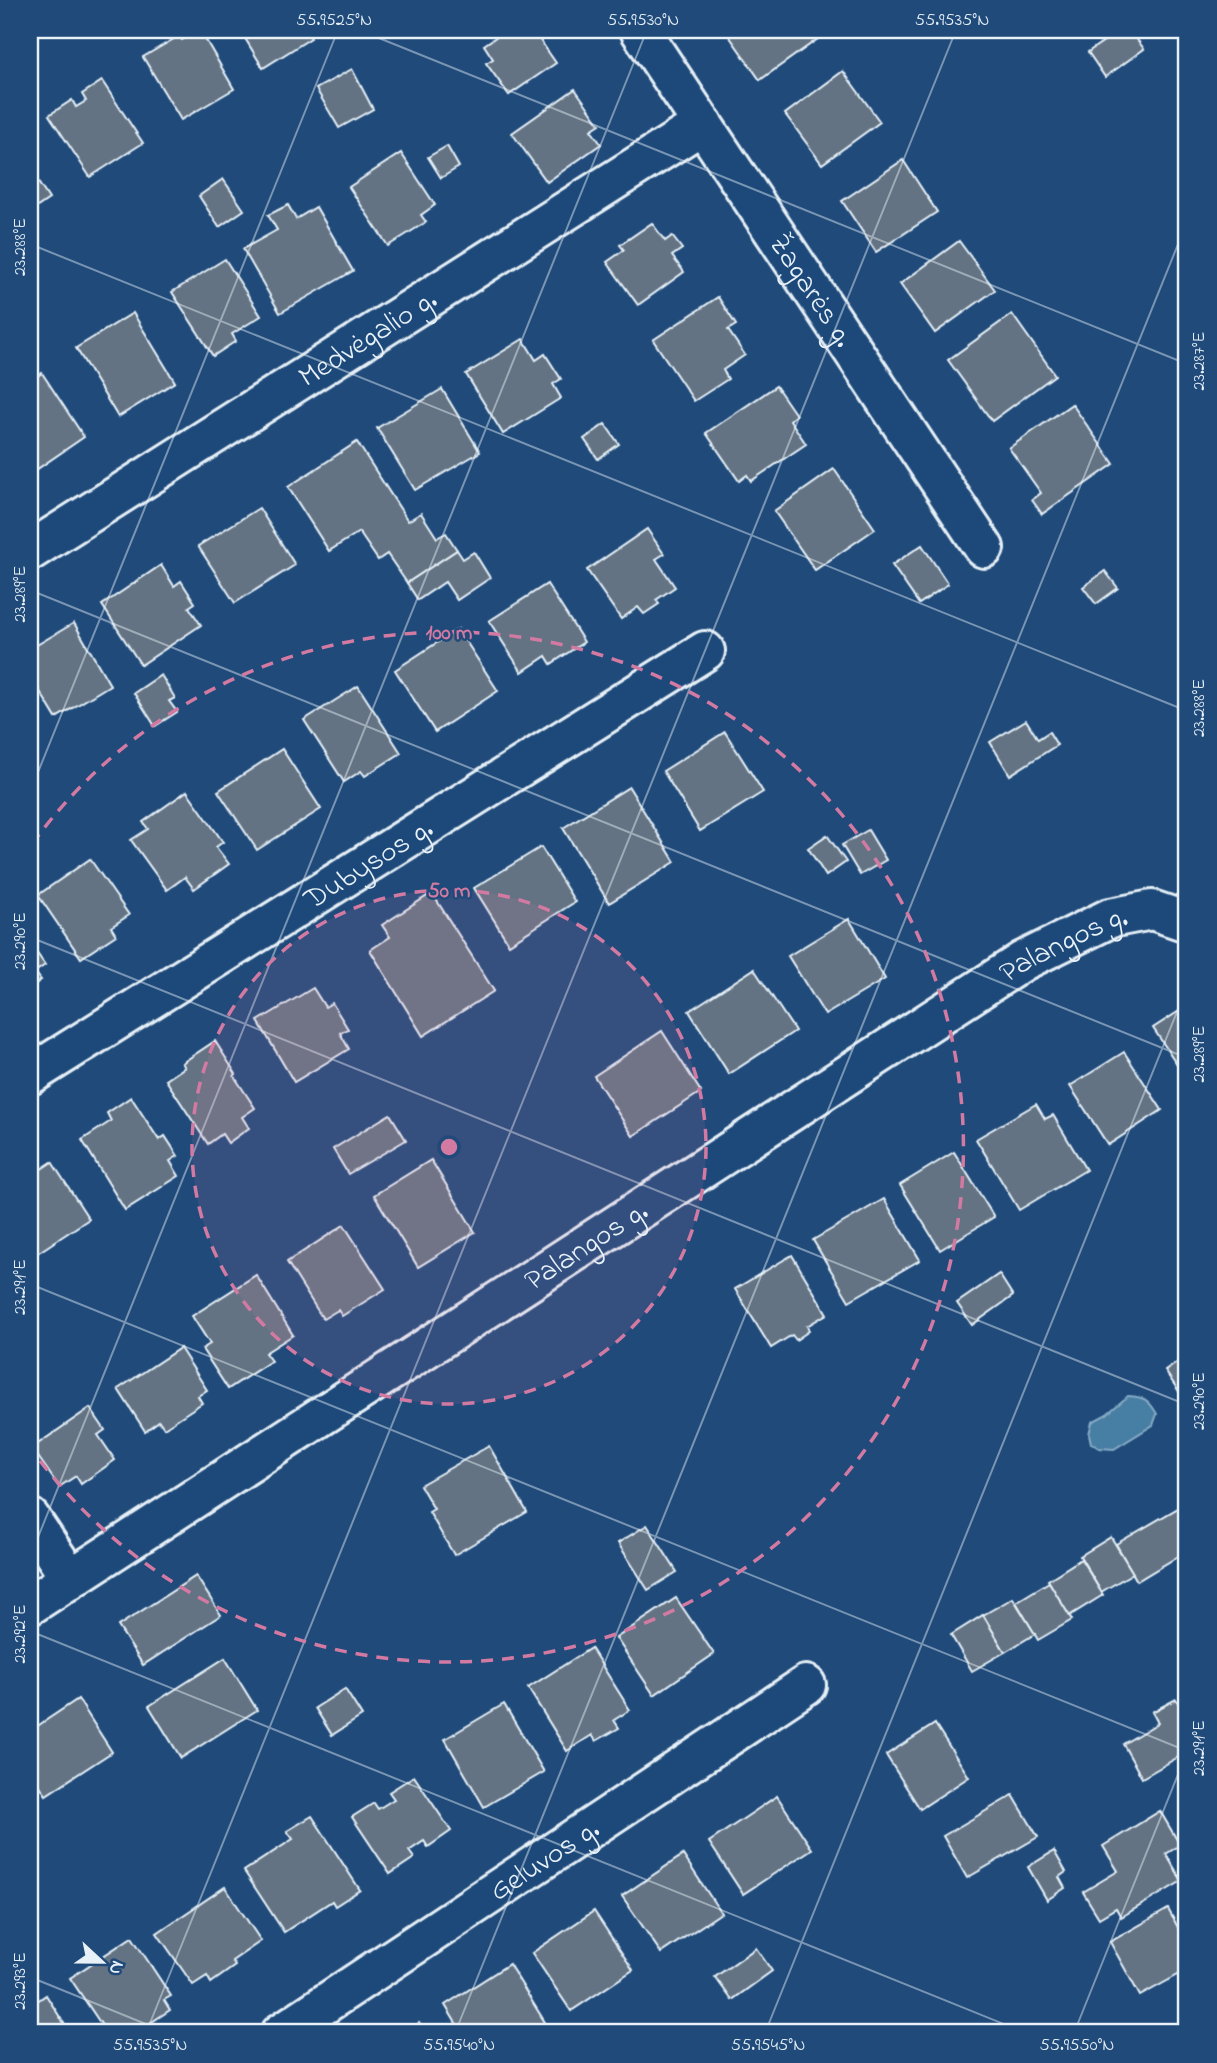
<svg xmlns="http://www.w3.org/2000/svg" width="1217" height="2063" viewBox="0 0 1217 2063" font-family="'Indie Flower',sans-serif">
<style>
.water{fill:#477ea3;stroke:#87acc5;stroke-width:2}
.building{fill:#637383;stroke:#e8f1f8;stroke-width:2}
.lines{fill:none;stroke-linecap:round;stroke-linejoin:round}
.minor-casing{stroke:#e8f1f8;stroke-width:44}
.minor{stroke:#1f4a7a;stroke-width:38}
.ticks{fill:none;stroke:#e8f1f8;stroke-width:2;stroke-opacity:0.45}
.ring{fill:none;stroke:#d37aa2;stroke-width:3.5;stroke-dasharray:12 9}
.labels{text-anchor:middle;stroke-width:5;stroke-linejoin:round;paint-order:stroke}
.street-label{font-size:30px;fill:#e8f1f8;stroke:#1f4a7a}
.centre{fill:#d37aa2;stroke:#1f4a7a;stroke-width:3.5}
.ring-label{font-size:21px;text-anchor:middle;font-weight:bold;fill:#d37aa2;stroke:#1f4a7a;stroke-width:5;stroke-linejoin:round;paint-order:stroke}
.neatline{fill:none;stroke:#e8f1f8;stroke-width:2.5}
.ticks-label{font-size:18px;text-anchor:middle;fill:#e8f1f8}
</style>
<rect width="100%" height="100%" fill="#1f4a7a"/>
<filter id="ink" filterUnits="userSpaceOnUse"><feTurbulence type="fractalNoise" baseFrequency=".0143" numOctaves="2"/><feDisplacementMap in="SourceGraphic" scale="14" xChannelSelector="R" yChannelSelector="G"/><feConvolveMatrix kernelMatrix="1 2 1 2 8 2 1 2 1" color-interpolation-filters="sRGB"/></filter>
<g filter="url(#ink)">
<!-- water -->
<path class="water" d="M1128 1396C1145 1397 1149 1400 1157 1414L1153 1425 1114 1449 1099 1448 1091 1443 1089 1434 1092 1422 1107 1414Z"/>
<!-- building -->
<g class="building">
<polygon points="200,30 234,89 181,120 143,57 179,36 182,40"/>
<polygon points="240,30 306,30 311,38 263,68"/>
<polygon points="506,30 533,30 556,63 509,95 486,63 493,59 484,45"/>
<polygon points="725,30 817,30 822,36 760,80"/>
<polygon points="1120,30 1130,30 1144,49 1105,77 1088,52"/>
<polygon points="352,69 373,109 339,128 316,89"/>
<polygon points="843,71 880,122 822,164 785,114"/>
<polygon points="102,81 143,143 90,177 49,115 72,100 76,107 86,101 82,94"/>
<polygon points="575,89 600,124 591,130 601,144 547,182 512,133"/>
<polygon points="447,146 459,167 441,178 428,157"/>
<polygon points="401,153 435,205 421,215 426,222 388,246 349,187"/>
<polygon points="903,160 937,212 876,252 842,201"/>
<polygon points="30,170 49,199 30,212"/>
<polygon points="223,179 244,210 219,227 199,196"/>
<polygon points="288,205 296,219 316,207 353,271 280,313 243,249 277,230 268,215"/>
<polygon points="652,223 665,241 672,236 682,249 672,256 684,272 638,305 607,262 624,250 620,245"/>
<polygon points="959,241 995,290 935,333 900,284"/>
<polygon points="225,259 261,316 232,334 236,341 213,356 172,292"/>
<polygon points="718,297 736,325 728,330 745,355 723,370 728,379 694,401 653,340"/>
<polygon points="133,313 175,382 118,417 76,348"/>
<polygon points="1012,314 1055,375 992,421 948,360"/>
<polygon points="523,339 536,360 545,354 561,379 553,384 561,398 503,434 466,374"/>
<polygon points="42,373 84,437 30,474 30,381"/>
<polygon points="776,386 796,415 790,420 806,444 751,481 747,475 739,481 706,433"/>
<polygon points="442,389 480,452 415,490 377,428"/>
<polygon points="1072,404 1114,464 1042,514 1032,500 1041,493 1009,448"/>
<polygon points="605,424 619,444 598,459 584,439"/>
<polygon points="357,442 408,521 421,513 437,538 446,533 457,550 407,583 387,554 378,560 359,532 329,551 288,487"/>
<polygon points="834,469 875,529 815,570 774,511"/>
<polygon points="259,508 295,565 235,603 198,546"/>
<polygon points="647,529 664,554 656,559 675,587 656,600 659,604 644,614 638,607 621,619 587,570"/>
<polygon points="922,545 948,584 919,604 892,565"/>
<polygon points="457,550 463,559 474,552 490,578 457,600 445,582 418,600 407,583"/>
<polygon points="161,565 174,586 181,581 195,603 189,607 201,625 141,665 102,605"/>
<polygon points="1105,571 1118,588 1096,604 1083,587"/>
<polygon points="547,584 584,642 551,664 546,656 522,672 489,621"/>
<polygon points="74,623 110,685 56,718 30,675 30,649"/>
<polygon points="458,629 498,691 435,732 395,670"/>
<polygon points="161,675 175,698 169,701 177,712 155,726 134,693"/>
<polygon points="358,686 401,753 365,776 361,771 344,782 304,720"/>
<polygon points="1026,720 1038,739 1049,732 1057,745 1010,775 990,742"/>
<polygon points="725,732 763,792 700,831 663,771"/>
<polygon points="282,749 321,809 257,850 218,791"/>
<polygon points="629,787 675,862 609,903 563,828"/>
<polygon points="187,791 223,842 216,847 229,864 194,889 185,877 167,890 131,840 148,829 143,822"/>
<polygon points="868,830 886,860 860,875 842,845"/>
<polygon points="827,835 846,862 826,876 808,848"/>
<polygon points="541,847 575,902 509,944 474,888"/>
<polygon points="90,859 129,915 111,927 116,935 81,958 38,895"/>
<polygon points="432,893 494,991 423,1036 370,950 390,937 382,925"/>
<polygon points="849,919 885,979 825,1015 788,956"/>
<polygon points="30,943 45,965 35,972 41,980 30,988"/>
<polygon points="754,969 795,1031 729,1074 689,1011"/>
<polygon points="313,988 325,1007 332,1003 348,1029 340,1033 349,1049 294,1082 258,1021"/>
<polygon points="1187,1006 1187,1079 1153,1028"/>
<polygon points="662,1031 701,1092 633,1136 594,1076"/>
<polygon points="215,1041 236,1074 234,1076 255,1108 242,1117 249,1128 228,1143 222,1134 208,1144 166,1080 185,1067 182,1063"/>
<polygon points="1124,1052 1162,1110 1108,1145 1070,1086"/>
<polygon points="131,1097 159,1140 165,1136 178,1156 170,1161 179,1176 125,1210 82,1140 111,1121 107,1113"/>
<polygon points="1036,1104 1045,1119 1053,1115 1086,1170 1019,1210 976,1139"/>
<polygon points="390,1114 406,1140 348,1174 333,1149"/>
<polygon points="954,1152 994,1217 940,1250 900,1185"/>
<polygon points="431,1160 475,1232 418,1267 374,1195"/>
<polygon points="52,1162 89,1219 30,1258 30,1168 31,1167 35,1173"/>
<polygon points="884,1199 920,1260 849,1301 813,1240"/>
<polygon points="344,1225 385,1289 342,1316 338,1310 323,1319 287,1262"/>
<polygon points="792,1255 827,1314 807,1326 809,1331 796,1340 792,1335 771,1348 735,1289"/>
<polygon points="999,1274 1013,1296 972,1325 957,1303"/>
<polygon points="256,1275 293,1335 265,1353 271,1361 228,1389 202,1349 210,1344 192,1316"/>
<polygon points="180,1348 207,1390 198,1396 202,1403 164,1428 159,1421 145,1431 118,1389"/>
<polygon points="1187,1356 1187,1403 1165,1371"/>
<polygon points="90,1408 105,1430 98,1435 115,1460 81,1484 76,1476 59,1487 32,1448"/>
<polygon points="489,1446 527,1512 454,1555 429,1512 434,1509 420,1485"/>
<polygon points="1180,1507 1187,1520 1187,1551 1137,1581 1116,1544"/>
<polygon points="647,1525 677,1572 648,1590 618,1543"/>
<polygon points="1111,1537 1133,1573 1101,1592 1080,1556"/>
<polygon points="1081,1559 1103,1595 1069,1616 1048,1580"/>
<polygon points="196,1576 221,1615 143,1665 118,1626"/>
<polygon points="1049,1582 1072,1620 1038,1640 1016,1602"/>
<polygon points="676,1598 714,1654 654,1695 616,1638"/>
<polygon points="1013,1598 1035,1634 1005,1652 983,1615"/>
<polygon points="983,1615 1005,1652 972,1671 951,1635"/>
<polygon points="591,1648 630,1710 614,1720 619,1728 596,1741 592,1735 567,1751 528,1688"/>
<polygon points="225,1658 257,1710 181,1758 149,1706"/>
<polygon points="345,1689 362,1716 332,1735 315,1708"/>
<polygon points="78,1699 112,1752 46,1795 30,1770 30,1731"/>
<polygon points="1176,1699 1187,1719 1187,1724 1183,1726 1187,1734 1187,1752 1142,1778 1123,1744 1158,1723 1152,1712"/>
<polygon points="504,1704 544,1772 484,1807 445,1739"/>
<polygon points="935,1724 969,1777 920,1809 886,1755"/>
<polygon points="414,1776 451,1831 428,1847 424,1841 409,1851 414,1858 390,1874 352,1817 374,1803 378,1809 394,1799 389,1792"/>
<polygon points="1013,1795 1038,1837 967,1878 943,1836"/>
<polygon points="777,1796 812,1849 743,1894 709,1842"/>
<polygon points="1160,1811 1180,1845 1166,1854 1182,1881 1121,1917 1116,1908 1099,1918 1083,1892 1118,1871 1103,1846"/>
<polygon points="312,1816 360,1890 335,1906 332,1901 284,1932 244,1871 293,1839 287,1831"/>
<polygon points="1054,1851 1066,1872 1059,1877 1065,1888 1047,1900 1028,1867"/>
<polygon points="683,1855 721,1913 661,1953 622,1896"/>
<polygon points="225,1887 261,1941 232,1961 235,1966 211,1983 207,1976 193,1985 157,1933"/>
<polygon points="1168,1909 1187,1944 1187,1970 1140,1996 1110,1942"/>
<polygon points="594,1911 633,1970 571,2011 532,1953"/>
<polygon points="132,1937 171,1996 164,2000 170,2010 135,2033 107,2033 70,1978"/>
<polygon points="756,1948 772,1971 732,2000 715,1977"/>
<polygon points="509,1964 546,2024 531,2033 462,2033 445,2005"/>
<polygon points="46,1995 70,2033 30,2033 30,2006"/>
<polygon points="419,2023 426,2033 406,2033"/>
</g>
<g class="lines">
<!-- minor casing -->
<g class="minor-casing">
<g id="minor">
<path id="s1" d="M640 30 984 548"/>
<path id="s2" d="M30 551 703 124"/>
<path id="s3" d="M30 1075 705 651"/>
<polyline points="30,1518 70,1578"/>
<path id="s4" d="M30 1605 1023 961 1110 918 1152 910 1187 922"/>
<path id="s5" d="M281 2033 806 1685"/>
</g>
</g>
<!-- minor -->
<use href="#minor" class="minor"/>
</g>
</g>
<!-- ticks -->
<path class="ticks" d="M359 30 1187 364M30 244 1187 711M30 590 1187 1058M30 792 338 30M30 937 1187 1405M30 1284 1187 1751M30 1557 647 30M30 1631 1026 2033M30 1977 168 2033M146 2033 956 30M455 2033 1187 222M765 2033 1187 987M1074 2033 1187 1752"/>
<!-- distance rings -->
<circle cx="449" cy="1147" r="257" fill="#d37aa2" fill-opacity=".12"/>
<g class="ring">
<circle cx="449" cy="1147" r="257"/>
<path d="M32 844A515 515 0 1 1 32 1450"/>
</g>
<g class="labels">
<!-- street labels -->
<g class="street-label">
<text dy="10" stroke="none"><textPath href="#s1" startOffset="312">Žagarės g.</textPath></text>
<text dy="10" stroke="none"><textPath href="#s2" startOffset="399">Medvėgalio g.</textPath></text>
<text dy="10" stroke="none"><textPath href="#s3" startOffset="399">Dubysos g.</textPath></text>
<text dy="10" stroke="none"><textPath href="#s4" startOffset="1228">Palangos g.</textPath></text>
<text dy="10" stroke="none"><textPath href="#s4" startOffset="662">Palangos g.</textPath></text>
<text dy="10" stroke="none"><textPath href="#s5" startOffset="315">Geluvos g.</textPath></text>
</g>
</g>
<circle cx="449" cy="1147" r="10" class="centre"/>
<g class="ring-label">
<text x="449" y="639">100 m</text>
<text x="449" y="897">50 m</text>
</g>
<!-- margin -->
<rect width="1217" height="2063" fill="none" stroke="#1f4a7a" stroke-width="77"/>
<!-- north arrow -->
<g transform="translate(102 1962) rotate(112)" stroke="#1f4a7a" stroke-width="5" paint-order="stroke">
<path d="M0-5L12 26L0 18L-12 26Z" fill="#e8f1f8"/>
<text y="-10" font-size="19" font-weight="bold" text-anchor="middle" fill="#e8f1f8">N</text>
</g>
<rect x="38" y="38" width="1140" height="1986" class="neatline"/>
<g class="ticks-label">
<text x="334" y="25">55.9525°N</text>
<text x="643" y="25">55.9530°N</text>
<text x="952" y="25">55.9535°N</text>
<text transform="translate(19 247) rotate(-90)" y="6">23.288°E</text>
<text transform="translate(1198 361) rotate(-90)" y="6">23.287°E</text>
<text transform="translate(19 594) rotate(-90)" y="6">23.289°E</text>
<text transform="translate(1198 708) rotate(-90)" y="6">23.288°E</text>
<text transform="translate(19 941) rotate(-90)" y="6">23.290°E</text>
<text transform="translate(1198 1054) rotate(-90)" y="6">23.289°E</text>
<text transform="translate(19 1287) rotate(-90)" y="6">23.291°E</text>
<text transform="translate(1198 1401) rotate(-90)" y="6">23.290°E</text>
<text transform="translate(19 1634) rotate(-90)" y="6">23.292°E</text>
<text transform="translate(1198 1748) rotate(-90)" y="6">23.291°E</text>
<text transform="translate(19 1981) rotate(-90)" y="6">23.293°E</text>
<text x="150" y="2050">55.9535°N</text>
<text x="459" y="2050">55.9540°N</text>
<text x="768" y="2050">55.9545°N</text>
<text x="1077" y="2050">55.9550°N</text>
</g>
</svg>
